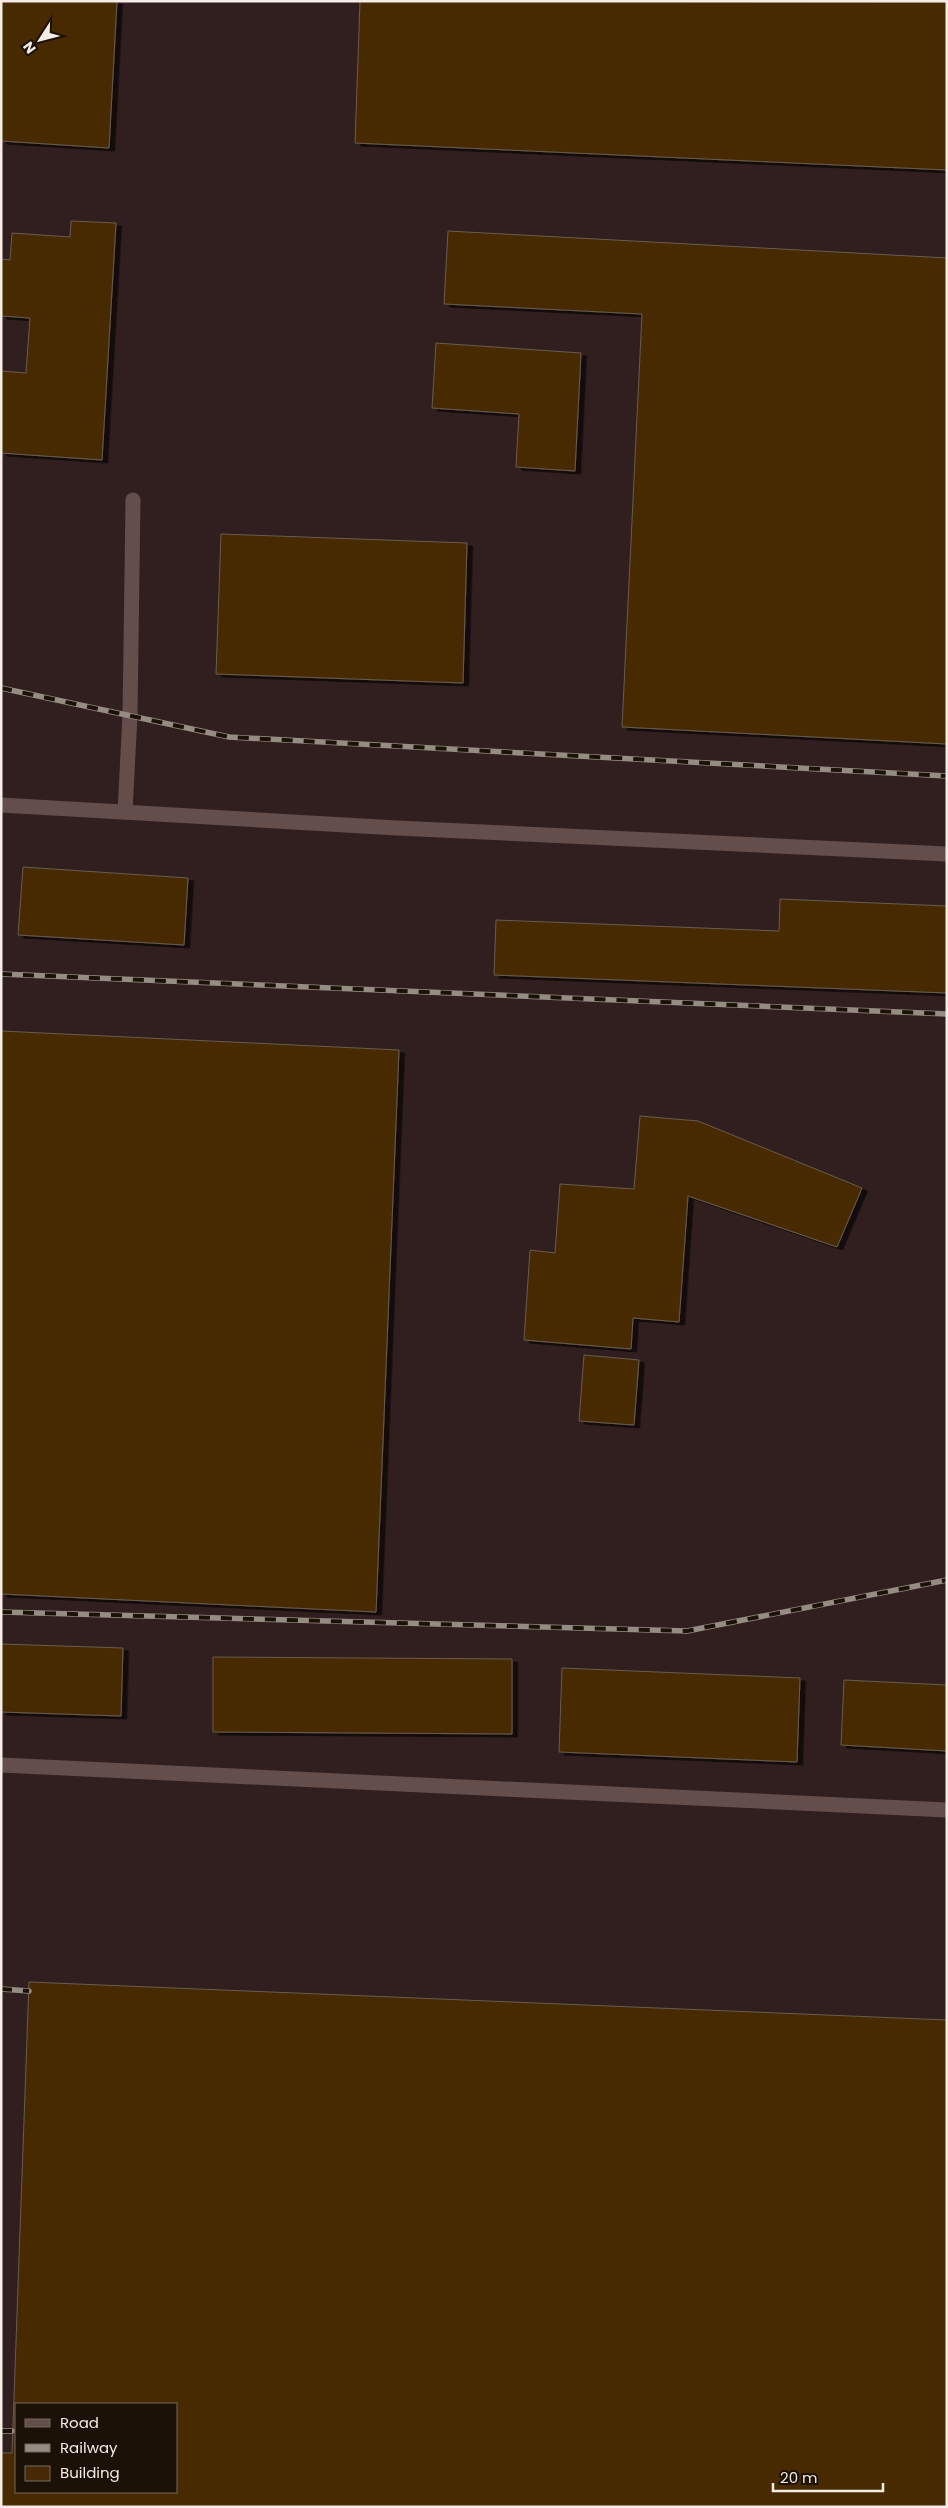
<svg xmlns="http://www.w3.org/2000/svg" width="948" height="2508" viewBox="0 0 948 2508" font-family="Poppins,sans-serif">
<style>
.industrial{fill:#311e1f;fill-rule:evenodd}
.building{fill:#472a05;stroke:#695c4f;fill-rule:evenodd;filter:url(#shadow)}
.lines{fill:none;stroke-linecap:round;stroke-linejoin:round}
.minor{stroke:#634e4b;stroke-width:15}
.rail-casing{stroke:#958c83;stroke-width:5.5}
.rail{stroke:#1c1106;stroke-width:4;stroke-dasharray:11;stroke-linecap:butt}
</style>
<defs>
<filter id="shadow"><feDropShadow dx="5.5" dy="3" stdDeviation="0" flood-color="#0009"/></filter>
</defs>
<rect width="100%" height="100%" fill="#261a0f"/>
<!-- industrial -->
<path class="industrial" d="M1 1H947V2507H1ZM16 2404H176V2492H16Z"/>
<!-- building -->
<g class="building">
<polygon points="1,1 117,1 109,148 1,141"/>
<polygon points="360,1 947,2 947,170 355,143"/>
<polygon points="71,221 116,223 102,460 1,453 1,371 26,373 30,318 1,316 1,259 10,260 12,233 70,237"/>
<polygon points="448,231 947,258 947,744 622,727 642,314 444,304"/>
<polygon points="436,343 581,353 575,471 516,467 519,414 432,408"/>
<polygon points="221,534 467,543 463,683 216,674"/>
<polygon points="23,867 188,878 184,945 18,935"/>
<polygon points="780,899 947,906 947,993 494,975 496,920 779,931"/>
<polygon points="1,1031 399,1050 376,1612 1,1594"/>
<polygon points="640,1116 698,1121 862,1188 837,1247 688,1196 679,1322 633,1318 631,1349 524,1340 530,1250 555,1253 560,1184 634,1189"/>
<polygon points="584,1355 639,1360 634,1425 579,1421"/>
<polygon points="1,1644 123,1648 121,1716 1,1712"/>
<polygon points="213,1657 512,1659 512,1734 213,1732"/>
<polygon points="562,1668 800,1678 797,1762 559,1752"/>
<polygon points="844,1680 947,1685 947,1751 841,1745"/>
<path d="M29 1982 947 2020V2507H1V2453H12ZM16 2404H176V2492H16Z"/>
</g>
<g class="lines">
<!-- minor -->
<g class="minor">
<polyline points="1,805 397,828 947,854"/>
<polyline points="125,812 130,715 133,500"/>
<polyline points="1,1765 947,1810"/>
</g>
<!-- rail casing -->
<g class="rail-casing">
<g id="rail">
<polyline points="1,688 229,737 947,776"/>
<polyline points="1,974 947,1014"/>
<polyline points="1,1612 687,1631 947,1580"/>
<polyline points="1,1989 29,1991"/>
<polyline points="1,2431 12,2431"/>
</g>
</g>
<!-- rail -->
<use href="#rail" class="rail"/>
</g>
<!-- border -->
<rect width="948" height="2508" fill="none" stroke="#f4ece5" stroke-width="5"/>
<!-- legend -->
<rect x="15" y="2403" width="162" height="90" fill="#1c1106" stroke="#72695f"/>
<rect x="25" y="2419" width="25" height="8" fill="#634e4b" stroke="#72695f"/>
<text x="60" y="2428" font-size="15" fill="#f4ece5">Road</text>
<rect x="25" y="2444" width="25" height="8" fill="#958c83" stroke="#72695f"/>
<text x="60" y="2453" font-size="15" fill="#f4ece5">Railway</text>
<rect x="25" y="2466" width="25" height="15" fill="#472a05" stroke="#72695f"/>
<text x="60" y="2478" font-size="15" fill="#f4ece5">Building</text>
<!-- north arrow -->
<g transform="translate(40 40) rotate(234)" stroke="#1c1106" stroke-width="4" paint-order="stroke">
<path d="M0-4L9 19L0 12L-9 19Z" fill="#f4ece5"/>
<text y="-8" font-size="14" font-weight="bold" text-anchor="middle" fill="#f4ece5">N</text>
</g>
<!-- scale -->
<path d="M773 2483v8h110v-8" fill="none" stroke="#f4ece5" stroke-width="2.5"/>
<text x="780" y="2483" font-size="15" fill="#f4ece5" stroke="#1c1106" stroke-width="4" paint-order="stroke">20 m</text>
</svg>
